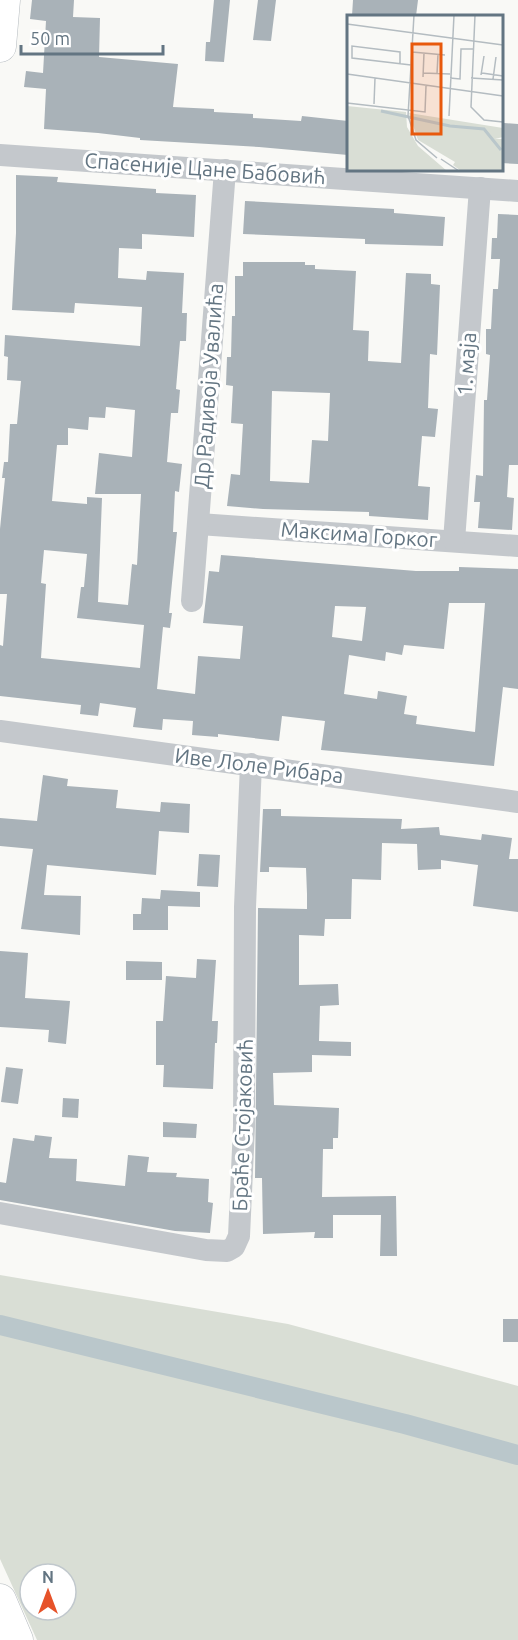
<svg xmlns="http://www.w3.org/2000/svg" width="518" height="1640" viewBox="0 0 518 1640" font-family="Ubuntu,sans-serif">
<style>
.green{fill:#d9ded5;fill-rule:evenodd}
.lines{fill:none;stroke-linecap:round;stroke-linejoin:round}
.canal{stroke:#bac7cb;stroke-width:20}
.building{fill:#a9b2b8;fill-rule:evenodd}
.secondary-casing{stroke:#b4babf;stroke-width:33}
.minor{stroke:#c4c8cc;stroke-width:22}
.secondary{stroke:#fff;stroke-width:32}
.labels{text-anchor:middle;stroke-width:6;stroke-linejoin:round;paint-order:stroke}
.street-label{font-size:21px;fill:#637582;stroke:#fff}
.inset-river{fill:none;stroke:#bac7cb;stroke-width:3}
.inset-road{fill:none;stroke:#b4bcc1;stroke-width:1.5}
.view{fill:#e8590c;fill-opacity:0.15;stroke:#e8590c;stroke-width:3}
.inset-edge{fill:none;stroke:#637582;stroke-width:3}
</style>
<rect width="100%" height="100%" fill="#f9f9f6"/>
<!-- green -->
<path class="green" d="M0 1275 288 1324 518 1386V1640H37L0 1559ZM30 1574H66V1610H30Z"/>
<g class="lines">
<!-- canal -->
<polyline class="canal" points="0,1325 405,1424 518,1455"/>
</g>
<!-- building -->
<g class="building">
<polygon points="32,0 74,0 73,17 100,18 99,57 178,64 173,107 214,109 214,112 253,114 253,118 301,121 302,116 348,121 348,155 259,147 140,140 140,138 98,133 44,129 46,89 24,87 26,71 43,73 46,21 30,19"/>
<polygon points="214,0 230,0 224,62 205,61 206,42 210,42"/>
<polygon points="258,0 276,0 271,41 253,40"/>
<polygon points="353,0 418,0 416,16 352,16"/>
<polygon points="504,123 518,124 518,164 501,163"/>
<path d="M16 175 58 177 57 182 156 189V193L196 195 194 237 142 234V249L119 248 118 278 146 280 147 271 184 273 182 313H187L186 341H180L176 389 180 390 178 413H171L167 462 182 464 179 492 175 491 173 532H177L169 613H172L170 628 163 627 157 689 195 694 198 656 240 659 243 626 203 623 209 571 219 572 221 555 416 571H459V567L518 569V689L503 687 494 766 321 750 325 721 282 716 279 741 218 734V737L192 735 193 721 163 719 162 730 133 727 136 708 100 703 98 716 80 714 81 705 0 696V645L3 646 7 594H0V529L5 478H2L4 462H8L10 424H17L21 381 7 380 8 357 4 356 5 335 140 346 142 307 75 303 74 313 12 310 16 233ZM106 407 135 410 132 457 99 453 95 494H141L137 565 132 564 128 605 98 602 102 498 87 497V504L52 501 57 445H68V428L88 430 89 417 105 418ZM44 550 87 554 84 587H81L77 618 144 625 140 668 41 658 46 584 41 583ZM449 603H485L475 732 416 724 417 716 404 714 407 696 378 691 377 699 344 694 349 655 385 661 386 652 402 655 404 645 444 649ZM335 606 366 607 362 641 332 637Z"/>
<polygon points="245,201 394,209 394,213 445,217 443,246 365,244 365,239 243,234"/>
<polygon points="498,214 518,215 518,465 509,465 507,497 514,498 512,530 478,528 480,502 474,502 476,475 483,476 484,400 487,400 490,355 486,354 486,329 491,329 493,289 498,289 500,259 491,259 492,238 497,238"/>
<path d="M243 262H305V265H315V269L356 271 353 330 369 331 368 361 401 363 406 273 431 274V284L440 285 437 355 430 354 428 408 438 409 435 437 422 436 418 486 430 487 428 520 369 516V512L263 509 227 506 231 474 240 475 243 424 231 423 233 386 226 385 227 357H231L232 316H235V276H243ZM272 391 330 393 328 441 312 440 309 483 270 481Z"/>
<polygon points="43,775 68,779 67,786 118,790 116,808 160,812 161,802 190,804 189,833 159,831 156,875 47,865 44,895 81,896 80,935 21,929 33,849 0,846 0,818 37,821"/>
<polygon points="263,809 281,809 281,816 402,819 401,829 439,827 440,835 481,840 482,834 512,838 509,859 518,859 518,912 473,906 478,865 441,860 441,869 418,870 417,844 382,843 381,880 352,879 351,919 325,919 324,936 299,935 299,985 338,984 339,1005 320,1006 319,1041 351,1042 351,1056 312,1055 312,1072 273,1073 274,1105 339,1108 338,1138 333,1138 333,1149 323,1149 322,1197 396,1196 397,1256 380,1256 381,1215 333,1215 333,1238 314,1238 315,1232 263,1234 262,1178 255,1178 258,908 307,909 307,894 306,868 269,867 269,872 260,872"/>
<polygon points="199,854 220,855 218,887 197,886"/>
<polygon points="161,890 200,892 200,907 168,906 168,930 133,930 133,914 141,914 142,898 160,899"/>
<polygon points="0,951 28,953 25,998 70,1001 66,1044 48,1042 49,1030 0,1027"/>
<polygon points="197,959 216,960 212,1021 218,1021 217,1043 215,1043 213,1089 163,1087 164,1065 156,1065 156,1021 163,1021 166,976 196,978"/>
<polygon points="126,961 162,962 162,980 126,980"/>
<polygon points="6,1067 23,1069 18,1104 1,1102"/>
<polygon points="63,1098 79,1099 78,1118 62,1117"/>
<polygon points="163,1122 197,1124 196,1138 163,1137"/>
<polygon points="35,1135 52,1137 49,1158 77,1159 76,1181 125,1186 128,1155 149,1157 147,1172 177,1173 176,1177 209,1179 208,1202 213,1203 210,1233 175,1231 0,1200 0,1182 6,1183 13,1138 34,1141"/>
<rect x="503" y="1319" width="15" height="23"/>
</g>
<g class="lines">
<!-- secondary casing -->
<g class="secondary-casing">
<g id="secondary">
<polyline points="0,46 4,0"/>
<polyline points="0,1600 17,1640"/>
</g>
</g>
<!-- minor -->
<g class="minor">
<polyline points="0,155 518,191"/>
<polyline points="199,524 518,546"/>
<polyline points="454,541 480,188"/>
<polyline points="192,601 225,170"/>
<polyline points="0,731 518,802"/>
<polyline points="0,1213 206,1250 227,1251 234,1247 239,1236 244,1127 245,907 251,764"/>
</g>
<!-- secondary -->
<use href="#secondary" class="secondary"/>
</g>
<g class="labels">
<!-- street labels -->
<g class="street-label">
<text transform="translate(205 169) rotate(4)" y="7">Спасеније Цане Бабовић</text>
<text transform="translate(467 364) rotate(-86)" y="7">1. маја</text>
<text transform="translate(209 386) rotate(-86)" y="7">Др Радивоја Увалића</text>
<text transform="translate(359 535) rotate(4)" y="7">Максима Горког</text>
<text transform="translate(259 766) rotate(7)" y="7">Иве Лоле Рибара</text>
<text transform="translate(243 1125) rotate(-88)" y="7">Браће Стојаковић</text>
</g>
</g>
<!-- overview -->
<g transform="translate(347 15)">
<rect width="156" height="156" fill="#f9f9f6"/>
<path d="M0 91 59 97 60 112 71 131 100 156H0ZM62 98 156 113V122L148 124H156V156H114L106 150 108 147 71 125Z" fill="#d9ded5"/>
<path class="inset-river" d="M34 96 103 111 137 114 154 135"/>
<path class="inset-road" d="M67 0 61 101 69 125 90 143M128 0 124 92 137 105 156 107M0 9 156 30M65 37 98 40M53 49V37L5 31V43L64 50M76 58 103 59M135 58 156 61M0 59 156 81M90 59 91 39M134 60 137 41M76 62 77 38M103 63 113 64 114 34H126M124 63 156 65M146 64 149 42M0 88 78 97 79 71M27 89 28 63M102 101 107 0M94 144 112 156"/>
<path class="view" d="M65 29H94V119H65Z"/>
<rect width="156" height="156" class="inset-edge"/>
</g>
<!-- north arrow -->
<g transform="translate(48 1592)"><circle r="28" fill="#ffffff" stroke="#c1c8cd" stroke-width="1.5"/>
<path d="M0-4.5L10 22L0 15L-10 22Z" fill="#e65229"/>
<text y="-9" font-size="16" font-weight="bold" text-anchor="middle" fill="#637582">N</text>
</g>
<!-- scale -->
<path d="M21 45v9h142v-9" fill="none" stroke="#637582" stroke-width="3"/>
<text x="30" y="45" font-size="18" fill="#637582" stroke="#ffffff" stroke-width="4.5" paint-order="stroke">50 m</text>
</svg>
